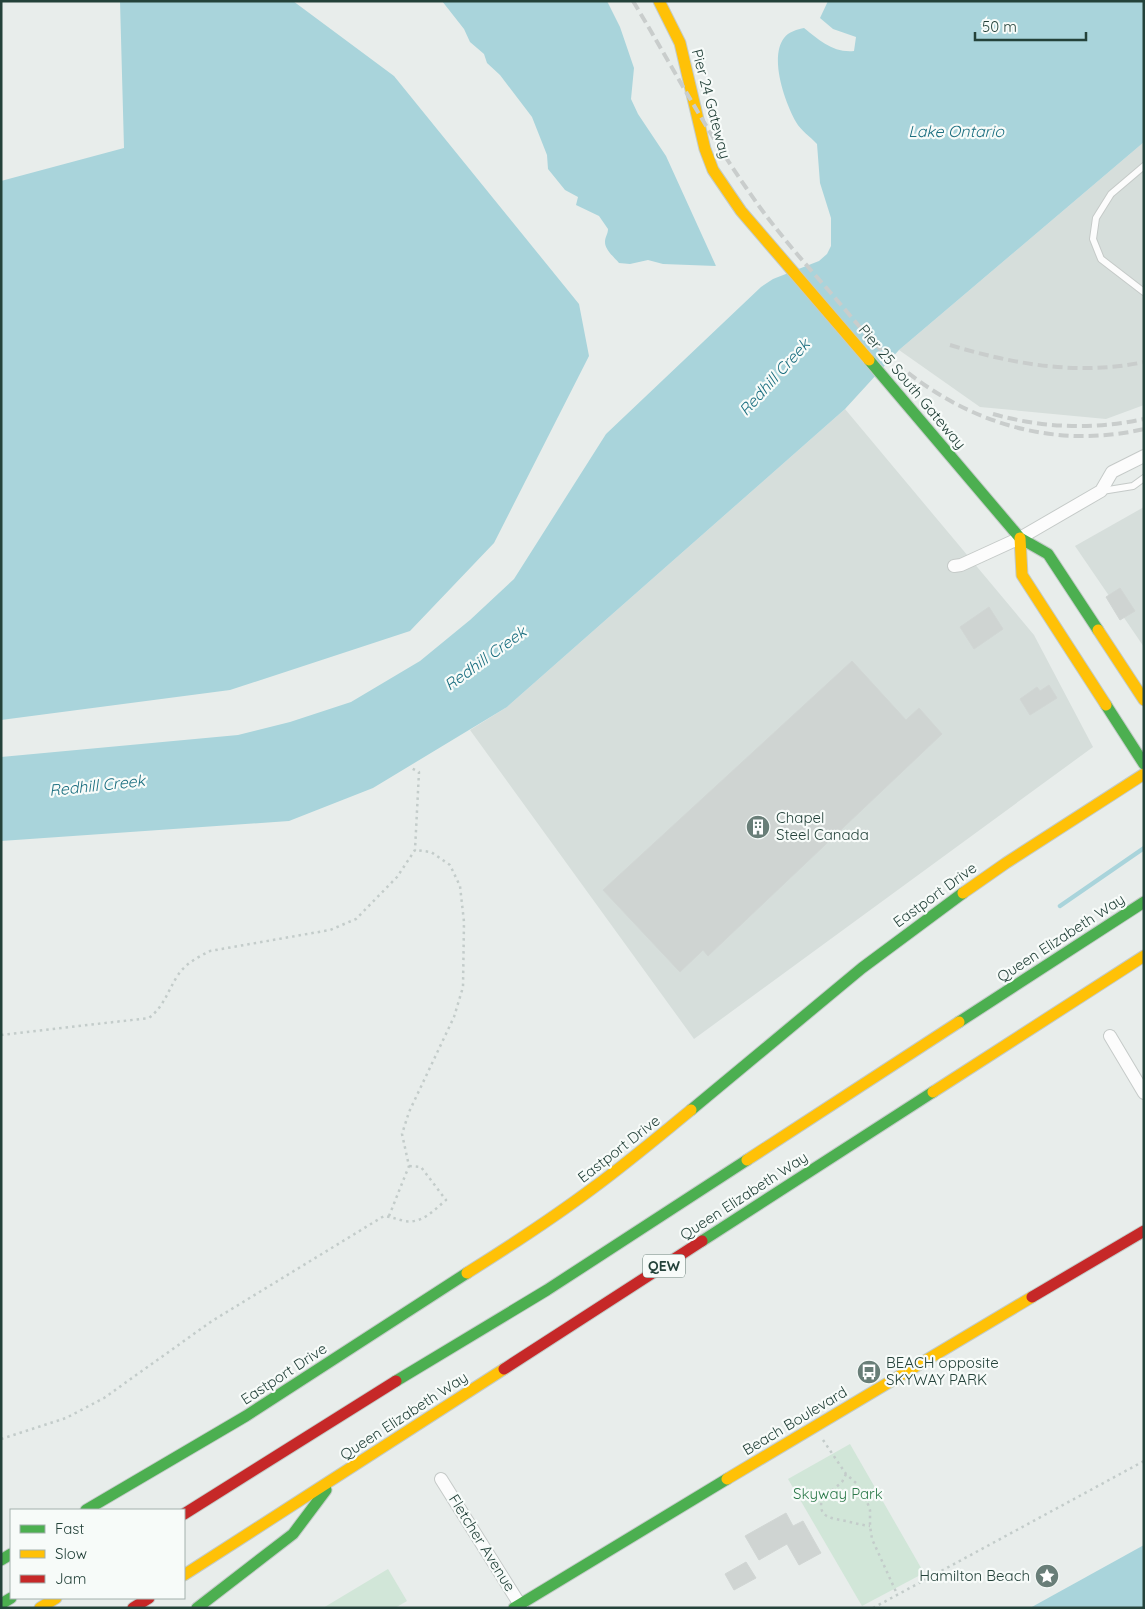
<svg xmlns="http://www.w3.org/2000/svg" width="1145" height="1609" viewBox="0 0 1145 1609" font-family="Quicksand,sans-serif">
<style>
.built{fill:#d6dedb}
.green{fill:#d1e6d8}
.water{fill:#a9d4db}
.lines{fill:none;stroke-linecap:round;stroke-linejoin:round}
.stream{stroke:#a9d4db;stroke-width:4.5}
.building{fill:#cfd4d2;stroke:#d1d6d4}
.lane-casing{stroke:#c5cac8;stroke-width:8}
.street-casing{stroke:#c5cac8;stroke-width:14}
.fast-casing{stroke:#c3cbc8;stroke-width:13}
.slow-casing{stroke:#c3cbc8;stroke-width:13}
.jam-casing{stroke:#c3cbc8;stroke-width:13}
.path{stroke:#c3ccca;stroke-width:2.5;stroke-dasharray:2.5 4;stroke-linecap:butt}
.lane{stroke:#fcfcfc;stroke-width:6}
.street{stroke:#fcfcfc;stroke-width:12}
.fast{stroke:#4caf50;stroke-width:11}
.slow{stroke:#ffc107;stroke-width:11}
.jam{stroke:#c62828;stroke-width:11}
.rail{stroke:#c9cdcc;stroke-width:4;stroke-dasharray:10 5;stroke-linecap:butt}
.labels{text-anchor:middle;stroke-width:4.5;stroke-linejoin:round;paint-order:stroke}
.shield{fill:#f7fbf9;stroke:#637a73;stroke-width:1}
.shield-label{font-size:14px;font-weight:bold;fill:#24423a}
.street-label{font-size:15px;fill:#24423a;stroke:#f7fbf9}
.poi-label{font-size:15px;fill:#24423a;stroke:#f7fbf9;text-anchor:start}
.park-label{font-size:15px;fill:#2d7a4b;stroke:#f7fbf9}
.water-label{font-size:16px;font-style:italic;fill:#1c6f80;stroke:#f7fbf9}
</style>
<rect width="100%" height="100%" fill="#e8edeb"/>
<!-- built -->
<g class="built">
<polygon points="1144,142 1144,405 1106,419 980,407 899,350"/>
<polygon points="845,409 1034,635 1093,747 694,1039 470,730 507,707"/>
<polygon points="1144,507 1144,647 1075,546"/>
</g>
<!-- green -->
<g class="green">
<polygon points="850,1444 924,1573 862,1606 788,1479"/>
<polygon points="388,1569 407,1601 395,1608 323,1608"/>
</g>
<!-- water -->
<g class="water">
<polygon points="120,1 293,1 394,76 579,304 589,356 494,543 410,631 230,690 1,720 1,181 124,148"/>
<path d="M442 1H607L620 27 634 68 631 99 638 114 666 156 716 266 663 264 648 260 630 264 619 263C614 257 605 250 605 242 605 237 608 234 608 229L599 216 576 205 578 197 565 190 548 169 547 155 532 117 500 75 487 63 484 54 470 42 464 29Z"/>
<path d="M828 1H1144V142L899 350 845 409 507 707 373 788 289 821 1 841V757L238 735 290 722 351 702 420 661 470 620 514 579 606 434 761 287 773 279 819 261 827 254 831 246V218L820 183 817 144C810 136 801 131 796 122 785 102 769 58 784 38 788 32 798 29 804 28 819 40 833 53 854 51L856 37 833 29 820 18Z"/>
<polygon points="1144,1545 1144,1608 1030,1608"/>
</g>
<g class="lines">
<!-- stream -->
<polyline class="stream" points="1060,906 1144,848"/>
</g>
<!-- building -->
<g class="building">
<polygon points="1120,588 1135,611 1120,620 1106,597"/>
<polygon points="989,607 1003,629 974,649 960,627"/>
<polygon points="852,661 906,720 919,708 942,734 708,956 703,950 680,972 603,890"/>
<polygon points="1049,685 1057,698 1030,715 1020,699 1037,687 1040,691"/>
<polygon points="786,1513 793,1526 803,1521 821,1553 799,1565 787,1544 759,1560 745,1536"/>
<polygon points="746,1562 756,1578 734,1590 725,1574"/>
</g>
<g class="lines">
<!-- lane casing -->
<g class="lane-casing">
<g id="lane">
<polyline points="1144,166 1111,194 1096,218 1093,239 1101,259 1144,292"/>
<polyline points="1102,491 1133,486 1144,478"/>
</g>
</g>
<!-- street casing -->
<g class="street-casing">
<g id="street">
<polyline points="954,566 961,565 1020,538 1101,491 1112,472 1144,456"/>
<polyline points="1110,1036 1144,1093"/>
<polyline points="441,1479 522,1608"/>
</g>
</g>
<!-- fast casing -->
<g class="fast-casing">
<g id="fast">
<polyline points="869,360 1020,538 1048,554 1098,630"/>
<polyline points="1106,705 1144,764"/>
<polyline points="959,1022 1144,902"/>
<polyline points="691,1110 862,968 963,893"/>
<polyline points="702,1241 933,1092"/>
<polyline points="396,1381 547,1290 747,1160"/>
<polyline points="86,1510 246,1416 467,1273"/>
<polyline points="1,1560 11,1554"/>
<polyline points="1,1604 11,1598"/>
<polyline points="197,1608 293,1534 326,1490"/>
<polyline points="514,1608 727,1479"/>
</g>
</g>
<!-- slow casing -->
<g class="slow-casing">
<g id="slow">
<polyline points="659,1 680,43 705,149 713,170 741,211 869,360"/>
<polyline points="1020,538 1022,575 1106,705"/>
<polyline points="1098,630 1144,700"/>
<polyline points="963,893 1006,863 1144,774"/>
<polyline points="933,1092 1144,956"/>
<polyline points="747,1160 959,1022"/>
<path d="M467 1273C510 1246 553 1218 593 1188 627 1163 659 1136 691 1110"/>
<polyline points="727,1479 1032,1297"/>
<polyline points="184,1575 504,1369"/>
<polyline points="40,1608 56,1598"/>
</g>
</g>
<!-- jam casing -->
<g class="jam-casing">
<g id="jam">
<polyline points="1032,1297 1144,1231"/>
<polyline points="504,1369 702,1241"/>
<polyline points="184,1514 396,1381"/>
<polyline points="133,1608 149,1598"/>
</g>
</g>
<!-- path -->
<g class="path">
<path d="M1 1035 149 1018C165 1005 167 992 178 975 185 964 198 957 210 951L330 930 356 919 397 877 415 850 419 772 411 768"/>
<polyline points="389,1216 409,1166 402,1134 409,1112 454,1017 463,987 464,922 460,886 450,865 431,852 415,850"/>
<path d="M1 1439 66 1418 104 1398 212 1321 384 1216C391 1217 397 1219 404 1221 422 1224 433 1211 446 1200L421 1167 409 1166"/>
<polyline points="823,1440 846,1474 856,1483 865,1496 870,1510 870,1526 872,1539 897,1594"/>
<path d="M846 1474 842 1482 822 1499C817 1518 832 1518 846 1521 854 1523 862 1525 870 1526"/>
<polyline points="873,1608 1144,1461"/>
</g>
<!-- lane -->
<use href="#lane" class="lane"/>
<!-- street -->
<use href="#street" class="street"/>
<!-- fast -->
<use href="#fast" class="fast"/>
<!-- slow -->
<use href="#slow" class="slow"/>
<!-- jam -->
<use href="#jam" class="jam"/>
<!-- rail -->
<g class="rail">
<path d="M633 1C671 64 705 129 747 189 772 226 801 259 830 292 851 316 872 344 897 364 967 423 1054 450 1144 429"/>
<path d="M950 345C1013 364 1078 376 1144 362"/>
<path d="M993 414C1042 428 1094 430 1144 419"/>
</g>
</g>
<!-- icons -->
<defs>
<g id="building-disc" transform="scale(1.25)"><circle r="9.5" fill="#697e78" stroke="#f7fbf9"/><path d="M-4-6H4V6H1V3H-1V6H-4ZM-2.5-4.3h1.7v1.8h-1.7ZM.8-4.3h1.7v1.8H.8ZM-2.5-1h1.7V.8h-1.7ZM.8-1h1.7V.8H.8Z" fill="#fff"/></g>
<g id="bus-disc" transform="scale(1.25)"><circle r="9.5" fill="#697e78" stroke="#f7fbf9"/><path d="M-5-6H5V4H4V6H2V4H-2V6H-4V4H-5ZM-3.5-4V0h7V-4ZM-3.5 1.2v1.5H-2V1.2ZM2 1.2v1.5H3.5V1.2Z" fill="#fff"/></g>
<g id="sight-disc" transform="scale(1.25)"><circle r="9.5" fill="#697e78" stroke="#f7fbf9"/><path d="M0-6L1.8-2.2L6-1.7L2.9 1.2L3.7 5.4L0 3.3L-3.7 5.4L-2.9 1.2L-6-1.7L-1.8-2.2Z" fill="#fff"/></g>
</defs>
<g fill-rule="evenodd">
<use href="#building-disc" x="758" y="827"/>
<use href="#bus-disc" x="869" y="1372"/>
<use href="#sight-disc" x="1047" y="1576"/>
</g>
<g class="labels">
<!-- shield labels -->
<rect class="shield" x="643" y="1254.5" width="42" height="23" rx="4"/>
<g class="shield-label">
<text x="664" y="1271">QEW</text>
</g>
<!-- street labels -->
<g class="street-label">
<text transform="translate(711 104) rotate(75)" y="5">Pier 24 Gateway</text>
<text transform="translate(912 387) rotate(50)" y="5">Pier 25 South Gateway</text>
<text transform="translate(935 895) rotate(-36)" y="5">Eastport Drive</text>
<text transform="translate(1061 938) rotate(-33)" y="5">Queen Elizabeth Way</text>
<text transform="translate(619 1149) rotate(-38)" y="5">Eastport Drive</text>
<text transform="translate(744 1196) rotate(-33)" y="5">Queen Elizabeth Way</text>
<text transform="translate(284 1374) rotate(-33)" y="5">Eastport Drive</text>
<text transform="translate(404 1416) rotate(-33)" y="5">Queen Elizabeth Way</text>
<text transform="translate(795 1421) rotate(-31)" y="5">Beach Boulevard</text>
<text transform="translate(482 1543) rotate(58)" y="5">Fletcher Avenue</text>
</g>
<!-- poi labels -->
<g class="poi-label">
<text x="776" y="823">Chapel<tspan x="776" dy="17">Steel Canada</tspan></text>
<text x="886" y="1368">BEACH opposite<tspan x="886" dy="17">SKYWAY PARK</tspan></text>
<text x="1030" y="1581" text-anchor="end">Hamilton Beach</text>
</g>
<!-- park labels -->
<g class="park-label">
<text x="838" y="1499">Skyway Park</text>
</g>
<!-- water labels -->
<g class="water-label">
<text x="956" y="137">Lake Ontario</text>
<text transform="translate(774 377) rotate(-48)" y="6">Redhill Creek</text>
<text transform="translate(485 658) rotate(-36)" y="6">Redhill Creek</text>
<text transform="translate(97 785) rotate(-6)" y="6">Redhill Creek</text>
</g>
</g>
<!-- border -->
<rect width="1145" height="1609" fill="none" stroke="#24423a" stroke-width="5"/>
<!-- legend -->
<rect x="10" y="1509" width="175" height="90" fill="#f7fbf9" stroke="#a3b1ad"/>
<rect x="20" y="1525" width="25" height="8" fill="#4caf50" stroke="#a3b1ad"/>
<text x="55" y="1534" font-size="15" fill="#24423a">Fast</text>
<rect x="20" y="1550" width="25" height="8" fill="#ffc107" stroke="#a3b1ad"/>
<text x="55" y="1559" font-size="15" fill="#24423a">Slow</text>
<rect x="20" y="1575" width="25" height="8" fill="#c62828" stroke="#a3b1ad"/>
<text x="55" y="1584" font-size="15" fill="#24423a">Jam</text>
<!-- scale -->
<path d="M975 32v8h111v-8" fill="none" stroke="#24423a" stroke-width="2.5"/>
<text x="982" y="32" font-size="15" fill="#24423a" stroke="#f7fbf9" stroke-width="4" paint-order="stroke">50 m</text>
</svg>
